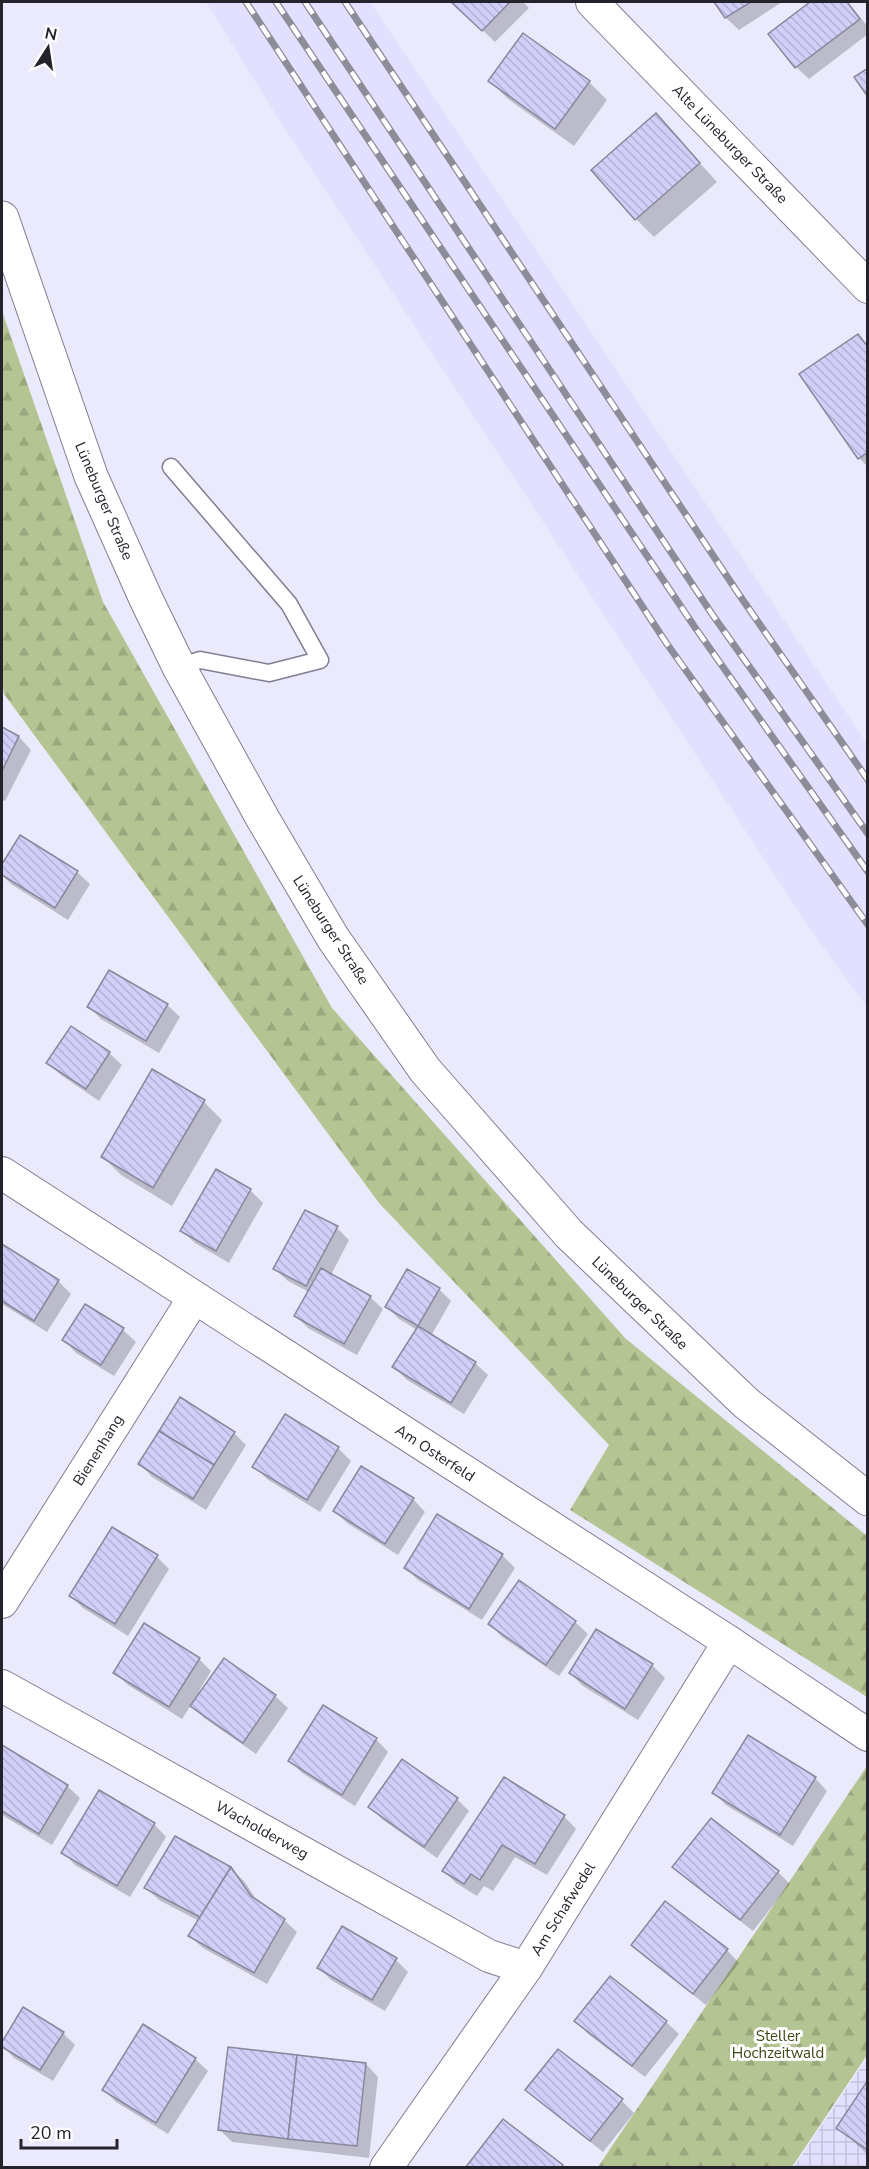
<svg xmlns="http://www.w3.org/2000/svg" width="869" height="2169" viewBox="0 0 869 2169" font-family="'Nunito Sans',sans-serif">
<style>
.built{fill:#e2e0fe}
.industrial{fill:url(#industrial-grid)}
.forest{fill:url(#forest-firs)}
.shadow{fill:#0003}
.building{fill:url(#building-back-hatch);stroke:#89879c;stroke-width:1.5}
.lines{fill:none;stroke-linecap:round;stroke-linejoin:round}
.service-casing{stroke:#7f7e92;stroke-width:19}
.minor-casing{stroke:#7f7e92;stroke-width:34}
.secondary-casing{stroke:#7f7e92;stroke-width:35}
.service{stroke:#fff;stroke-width:16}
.minor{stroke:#fff;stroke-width:32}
.secondary{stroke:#fff;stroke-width:33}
.rail-casing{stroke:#8d8c99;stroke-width:7}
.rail{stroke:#fff;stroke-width:4.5;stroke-dasharray:14;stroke-linecap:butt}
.labels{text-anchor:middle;stroke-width:6;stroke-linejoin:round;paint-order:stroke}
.street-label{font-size:15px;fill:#24232c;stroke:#fff}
.park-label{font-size:15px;fill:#3b4815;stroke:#fff}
</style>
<defs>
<pattern id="industrial-grid" width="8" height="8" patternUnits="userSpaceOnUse" patternTransform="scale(1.5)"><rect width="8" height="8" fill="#e2e0fe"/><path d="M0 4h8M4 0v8" fill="none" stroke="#c2c0da"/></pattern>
<pattern id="forest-firs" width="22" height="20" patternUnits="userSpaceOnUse" patternTransform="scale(1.5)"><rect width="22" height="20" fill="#b4c492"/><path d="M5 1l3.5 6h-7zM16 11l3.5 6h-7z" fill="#9ba87e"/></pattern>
<pattern id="building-back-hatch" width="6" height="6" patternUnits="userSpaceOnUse" patternTransform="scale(1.5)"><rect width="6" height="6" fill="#d1cef8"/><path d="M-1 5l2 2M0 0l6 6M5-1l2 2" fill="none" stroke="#b3b1d5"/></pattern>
</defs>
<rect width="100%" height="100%" fill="#ebeafc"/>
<!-- built -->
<polygon class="built" points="206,2 370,2 867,744 867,1007 810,929 280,121"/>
<!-- industrial -->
<polygon class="industrial" points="867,2058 867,2167 794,2167"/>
<!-- forest -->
<g class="forest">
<polygon points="2,311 103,602 332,1008 625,1338 867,1536 867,1697 570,1510 609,1445 379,1203 4,694 2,683"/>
<polygon points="867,1766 867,2055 792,2167 598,2167"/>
</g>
<!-- shadow -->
<g class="shadow">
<polygon points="453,2 523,2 529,8 495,42"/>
<polygon points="716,2 782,2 739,30 726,18"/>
<polygon points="813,2 848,2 868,27 868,34 809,79 796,67 771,34"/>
<polygon points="523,35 589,82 607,100 574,146 508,99 490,81"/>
<polygon points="656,115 717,182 654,237 636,219"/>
<polygon points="858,336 868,345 868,467 859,458"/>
<polygon points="2,729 19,737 31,750 5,801 2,800"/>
<polygon points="20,837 77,872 90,884 68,920 11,884 2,875 2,867"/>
<polygon points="167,1005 180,1017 159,1053 101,1019 89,1007"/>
<polygon points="71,1028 109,1053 122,1065 99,1101 61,1075 48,1063"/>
<polygon points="204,1102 222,1120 172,1206 121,1175 103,1157"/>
<polygon points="250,1190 263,1203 229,1263 195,1243 182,1231"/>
<polygon points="337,1228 349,1240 331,1275 370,1297 383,1309 357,1355 308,1328 296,1316 309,1292 288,1281 275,1269"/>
<polygon points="2,1246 58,1281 71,1294 47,1332 2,1304"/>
<polygon points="439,1289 451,1301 431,1336 475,1363 488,1375 464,1414 407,1380 394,1367 417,1330 399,1319 387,1307"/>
<polygon points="85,1306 123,1330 136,1342 114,1376 76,1353 64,1340"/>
<polygon points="285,1416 338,1448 351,1461 320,1512 267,1479 254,1466"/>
<polygon points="234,1433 246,1445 206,1510 152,1477 140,1464"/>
<polygon points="413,1499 425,1512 398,1555 347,1523 335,1511"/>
<polygon points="438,1516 502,1555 515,1568 482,1620 418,1580 405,1568"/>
<polygon points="157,1557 169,1569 128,1636 83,1608 71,1596"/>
<polygon points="519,1583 575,1622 588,1634 559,1676 502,1637 490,1624"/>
<polygon points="597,1631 652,1665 665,1678 638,1720 583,1686 570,1673"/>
<polygon points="199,1659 211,1671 199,1691 201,1693 224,1660 275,1696 288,1708 256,1754 204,1718 191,1705 182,1719 128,1685 115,1673"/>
<polygon points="376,1739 388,1752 355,1806 302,1773 290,1761"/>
<polygon points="2,1747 67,1786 80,1798 52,1845 2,1815"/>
<polygon points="815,1778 827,1791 793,1846 726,1805 714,1793"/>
<polygon points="457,1799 469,1811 437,1858 383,1820 370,1807"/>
<polygon points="564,1816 576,1829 547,1875 515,1857 493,1891 484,1886 477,1896 456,1883 444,1871"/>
<polygon points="154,1824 166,1837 130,1897 75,1865 63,1852"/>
<polygon points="674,1867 778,1872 790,1884 753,1931 687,1879"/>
<polygon points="230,1868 244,1881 258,1902 284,1920 297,1932 267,1984 203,1948 190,1936 199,1921 159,1900 146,1888"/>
<polygon points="633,1945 727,1950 739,1963 706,2005 645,1957"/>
<polygon points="396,1960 408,1972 385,2011 331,1980 319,1968"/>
<polygon points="24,2009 63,2033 75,2045 53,2081 14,2058 2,2045"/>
<polygon points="576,2021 666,2022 679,2034 645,2077 588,2034"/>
<polygon points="558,2051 622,2101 634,2113 603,2152 540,2102 527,2090"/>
<polygon points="195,2059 208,2071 168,2134 116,2102 104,2090"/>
<polygon points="366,2064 378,2077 369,2158 232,2142 220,2130"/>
<polygon points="868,2083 868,2155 838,2127"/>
</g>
<!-- building -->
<g class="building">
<polygon points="451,2 510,2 482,31"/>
<polygon points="714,2 751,2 725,18"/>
<polygon points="810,2 847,2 860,19 795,68 768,34"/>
<polygon points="523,33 590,81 555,129 488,81"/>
<polygon points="868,68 868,97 854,77"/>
<polygon points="656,113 700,163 635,220 591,170"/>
<polygon points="858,334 868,347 868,452 858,459 799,374"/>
<polygon points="2,727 19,736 2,771"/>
<polygon points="20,835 78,871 55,908 2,875 2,864"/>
<polygon points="109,970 168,1004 146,1041 87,1007"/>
<polygon points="71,1026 110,1052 86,1089 46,1063"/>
<polygon points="152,1069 205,1100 153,1188 101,1157"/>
<polygon points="216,1169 251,1189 216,1251 180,1231"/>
<polygon points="305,1210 338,1226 306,1286 273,1269"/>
<polygon points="2,1244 59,1280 34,1321 2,1301"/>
<polygon points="321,1268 371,1296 344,1344 294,1316"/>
<polygon points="407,1269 440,1288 418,1326 385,1307"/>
<polygon points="85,1304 124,1328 101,1365 62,1340"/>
<polygon points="418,1326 476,1362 451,1403 392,1367"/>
<polygon points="180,1397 235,1432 214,1465 159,1431"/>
<polygon points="285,1414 339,1447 307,1500 252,1467"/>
<polygon points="159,1431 214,1465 193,1499 138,1464"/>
<polygon points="361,1466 414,1498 385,1544 333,1511"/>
<polygon points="437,1514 503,1554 469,1609 404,1568"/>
<polygon points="112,1527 158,1555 115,1624 69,1596"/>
<polygon points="519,1580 576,1621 546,1665 488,1624"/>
<polygon points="144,1623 200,1658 169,1707 113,1673"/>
<polygon points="596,1629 653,1664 625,1709 569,1673"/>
<polygon points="224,1658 276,1695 243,1743 190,1706"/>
<polygon points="323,1705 377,1738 342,1795 288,1761"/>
<polygon points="748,1735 816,1777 780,1835 712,1793"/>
<polygon points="2,1745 68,1785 39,1834 2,1811"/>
<polygon points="402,1759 458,1798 424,1847 368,1807"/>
<polygon points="504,1777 565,1815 535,1864 502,1845 480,1880 471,1874 464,1884 442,1871"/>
<polygon points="99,1790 155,1823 117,1886 61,1853"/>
<polygon points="711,1818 779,1871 740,1920 672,1867"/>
<polygon points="175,1836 231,1867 200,1917 144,1888"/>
<polygon points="231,1867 251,1896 285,1919 254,1973 188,1936"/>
<polygon points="665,1901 728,1949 693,1994 631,1945"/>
<polygon points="342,1926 397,1958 372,2000 317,1968"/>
<polygon points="610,1976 667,2021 632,2066 574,2021"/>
<polygon points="23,2007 64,2032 40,2070 2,2047 2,2042"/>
<polygon points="143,2024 196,2058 156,2123 102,2090"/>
<polygon points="228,2047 297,2055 288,2139 218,2130"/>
<polygon points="558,2049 623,2099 590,2141 525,2090"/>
<polygon points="297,2055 366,2063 357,2146 288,2139"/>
<polygon points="868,2080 868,2150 836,2128"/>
<polygon points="503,2119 563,2165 561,2168 465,2168"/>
</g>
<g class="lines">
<!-- service casing -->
<g class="service-casing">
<polyline id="service" points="171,467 289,604 320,660 269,673 200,660 179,667"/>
</g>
<!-- minor casing -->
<g class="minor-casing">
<g id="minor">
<polyline points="592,2 868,287"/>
<polyline points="2,1173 729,1642 868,1735"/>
<polyline points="2,1602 194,1298"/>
<polyline points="2,1686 489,1956 526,1968"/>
<polyline points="386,2168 526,1968 729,1642"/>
</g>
</g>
<!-- secondary casing -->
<g class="secondary-casing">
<polyline id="secondary" points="2,218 91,476 146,599 179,667 263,819 333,938 425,1070 569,1234 746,1403 868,1499"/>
</g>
<!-- service -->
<use href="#service" class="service"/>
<!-- minor -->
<use href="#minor" class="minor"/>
<!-- secondary -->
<use href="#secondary" class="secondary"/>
<!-- rail casing -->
<g class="rail-casing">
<g id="rail">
<polyline points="246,2 667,644 868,925"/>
<polyline points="276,2 694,626 868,872"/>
<polyline points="305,2 712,614 868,834"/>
<polyline points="345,2 740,596 868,780"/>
</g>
</g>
<!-- rail -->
<use href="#rail" class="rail"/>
</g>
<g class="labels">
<!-- street labels -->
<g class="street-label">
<text transform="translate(730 144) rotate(46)" y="5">Alte Lüneburger Straße</text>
<text transform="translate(104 501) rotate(67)" y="5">Lüneburger Straße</text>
<text transform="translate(331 930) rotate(57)" y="5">Lüneburger Straße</text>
<text transform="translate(640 1303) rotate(44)" y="5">Lüneburger Straße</text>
<text transform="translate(98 1450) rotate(-58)" y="5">Bienenhang</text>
<text transform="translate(435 1453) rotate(33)" y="5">Am Osterfeld</text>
<text transform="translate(262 1830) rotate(29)" y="5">Wacholderweg</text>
<text transform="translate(563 1909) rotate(-58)" y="5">Am Schafwedel</text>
</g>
<!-- park labels -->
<g class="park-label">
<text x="778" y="2041">Steller<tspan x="778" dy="17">Hochzeitwald</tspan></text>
</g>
</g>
<!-- border -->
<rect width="869" height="2169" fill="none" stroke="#24232c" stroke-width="6"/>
<!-- north arrow -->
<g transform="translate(48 48) rotate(12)" stroke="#ffffff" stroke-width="4.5" paint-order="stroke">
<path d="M0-4.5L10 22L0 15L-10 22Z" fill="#24232c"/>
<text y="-9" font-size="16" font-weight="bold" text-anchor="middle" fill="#24232c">N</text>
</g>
<!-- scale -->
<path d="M21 2139v9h96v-9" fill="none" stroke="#24232c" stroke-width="3"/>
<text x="30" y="2139" font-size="18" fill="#24232c" stroke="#ffffff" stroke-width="4.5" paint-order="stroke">20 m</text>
</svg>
